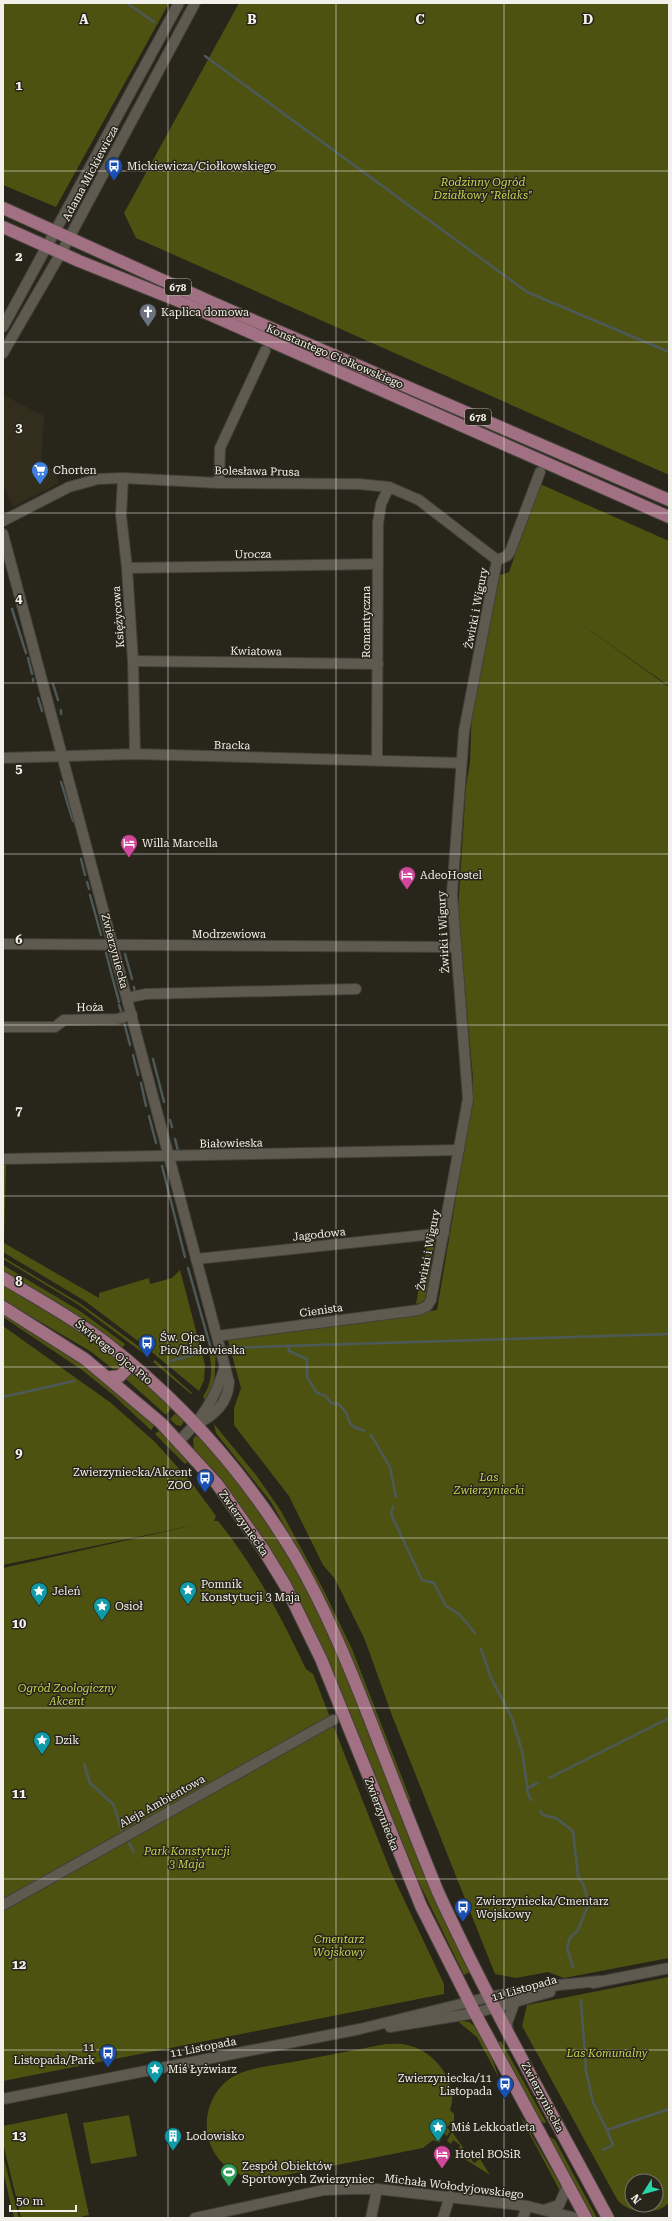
<svg xmlns="http://www.w3.org/2000/svg" width="672" height="2221" viewBox="0 0 672 2221" font-family="'Roboto Serif',serif">
<style>
.built{fill:#332d1d}
.green{fill:#4e5211;fill-rule:evenodd}
.lines{fill:none;stroke-linecap:round;stroke-linejoin:round}
.stream{stroke:#4d5958;stroke-width:2.5}
.minor-casing{stroke:#424038;stroke-width:12}
.major-casing{stroke:#424038;stroke-width:14}
.minor{stroke:#5e5a50;stroke-width:10}
.major{stroke:#a17082;stroke-width:12}
.grid{fill:none;stroke:#f2f0ea;stroke-width:1;stroke-opacity:0.55}
.labels{text-anchor:middle;stroke-width:3;stroke-linejoin:round;paint-order:stroke}
.shield{fill:#28251b;stroke:#b5b3ac;stroke-width:1}
.shield-label{font-size:10px;font-weight:bold;fill:#f2f0ea}
.poi-label{font-size:11px;fill:#f2f0ea;stroke:#28251b;text-anchor:start}
.street-label{font-size:11px;fill:#f2f0ea;stroke:#28251b}
.park-label{font-size:11px;font-style:italic;fill:#c9d351;stroke:#28251b}
.grid-label{font-size:13px;text-anchor:middle;font-weight:bold;fill:#f2f0ea;stroke:#28251b;stroke-width:3;stroke-linejoin:round;paint-order:stroke}
</style>
<rect width="100%" height="100%" fill="#28251b"/>
<!-- built -->
<polygon class="built" points="3,395 44,416 41,469 53,469 59,483 13,507 3,485"/>
<!-- green -->
<g class="green">
<polygon points="3,3 169,3 56,207 3,185"/>
<polygon points="239,3 669,3 669,475 136,238 124,213"/>
<polygon points="540,484 669,541 669,686 567,614 669,687 669,1958 564,1978 548,1972 516,1978 495,1974 393,1718 365,1640 335,1579 323,1565 289,1496 234,1425 234,1408 241,1388 227,1337 437,1310 472,1103 473,1079 458,911 466,786 470,763 472,704 499,574 501,575 509,572"/>
<polygon points="3,1164 6,1164 4,1243 99,1298 99,1293 149,1278 150,1284 172,1278 180,1270 205,1365 204,1380 199,1391 142,1344 85,1301 3,1252"/>
<polygon points="428,1239 433,1239 435,1242 425,1299 422,1302 416,1304"/>
<polygon points="3,1257 81,1304 145,1351 143,1353 79,1305 3,1259"/>
<polygon points="3,1265 80,1311 125,1344 123,1347 114,1343 45,1296 3,1271"/>
<polygon points="3,1284 79,1329 122,1362 121,1369 113,1369 90,1351 3,1300"/>
<polygon points="3,1313 90,1369 155,1425 151,1430 112,1394 82,1370 3,1317"/>
<path d="M3 1326 111 1403 155 1442 191 1482 216 1516 214 1521H218C256 1568 280 1615 306 1669L313 1674 390 1870 444 1984V1994L3 2081V1568L195 1525 3 1565Z"/>
<path d="M216 1351 214 1386 206 1401 203 1397C212 1382 213 1370 209 1353Z"/>
<polygon points="155,1360 192,1393 191,1394 153,1362"/>
<polygon points="131,1371 172,1407 166,1415 127,1380 125,1378"/>
<polygon points="177,1412 184,1421 181,1426 176,1425 170,1419"/>
<polygon points="214,1424 256,1475 281,1511 323,1589 352,1649 411,1801 407,1802 313,1577 271,1502 216,1433"/>
<polygon points="160,1430 188,1462 185,1464 155,1434"/>
<polygon points="195,1436 200,1437 250,1497 276,1535 312,1597 342,1663 433,1895 470,1972 464,1975 410,1864 299,1600 242,1509 194,1451 193,1439"/>
<path d="M669 1977V2203C655 2216 631 2214 618 2201L522 2026 527 2005ZM632 2181H656V2205H632Z"/>
<path d="M456 2020C460 2021 465 2021 469 2022 484 2031 493 2062 499 2078L477 2037Z"/>
<polygon points="501,2041 546,2122 545,2123 541,2122 497,2043"/>
<path d="M386 2044C393 2044 400 2043 407 2045 434 2050 460 2083 450 2110L454 2114V2121L447 2127 450 2131 447 2136 444 2134 439 2143 433 2140 423 2148 261 2180C238 2177 220 2167 211 2146 201 2124 209 2094 228 2080 246 2067 272 2066 293 2062 324 2056 355 2050 386 2044Z"/>
<polygon points="67,2113 89,2215 76,2218 21,2218 3,2143 3,2126"/>
<polygon points="129,2115 137,2156 91,2164 83,2123"/>
<polygon points="520,2116 531,2130 531,2134 561,2186 560,2191"/>
<polygon points="452,2132 474,2163 480,2159 490,2175 460,2156 463,2151 459,2148 460,2145 453,2140 451,2144 447,2141"/>
<polygon points="549,2136 555,2140 597,2218 592,2218"/>
<polygon points="3,2155 19,2218 14,2218 3,2171"/>
</g>
<g class="lines">
<!-- stream -->
<g class="stream">
<polyline points="127,3 154,22"/>
<polyline points="205,56 527,292 669,352"/>
<polyline points="12,609 26,653"/>
<polyline points="28,658 32,674"/>
<polyline points="33,679 33,681"/>
<polyline points="53,684 58,700"/>
<polyline points="38,698 42,711"/>
<polyline points="61,710 61,714"/>
<polyline points="61,782 73,821"/>
<polyline points="81,859 85,875"/>
<polyline points="87,882 89,889"/>
<polyline points="90,895 101,935"/>
<polyline points="106,953 119,1002"/>
<polyline points="125,954 132,979"/>
<polyline points="134,987 135,993"/>
<polyline points="119,1005 122,1014"/>
<polyline points="124,1022 130,1045"/>
<polyline points="133,1055 138,1075"/>
<polyline points="153,1059 164,1102"/>
<polyline points="141,1083 146,1106"/>
<polyline points="149,1116 156,1143"/>
<polyline points="170,1120 172,1127"/>
<polyline points="175,1139 178,1151"/>
<polyline points="162,1166 185,1257"/>
<polyline points="188,1268 211,1349"/>
<polyline points="288,1345 289,1351 307,1359 307,1377 317,1393 326,1396 331,1403 339,1404 347,1414 349,1421 352,1426 364,1431"/>
<polyline points="222,1348 669,1334"/>
<polyline points="171,1361 217,1348"/>
<polyline points="3,1397 74,1381"/>
<polyline points="371,1435 390,1467 396,1497"/>
<polyline points="393,1507 391,1514 422,1580 434,1583 446,1606 459,1614 475,1633"/>
<polyline points="481,1649 491,1678 512,1718 522,1751 528,1793 531,1800"/>
<polyline points="84,1764 90,1783 113,1804 122,1830"/>
<polyline points="549,1778 669,1718"/>
<polyline points="527,1788 538,1783"/>
<polyline points="540,1811 543,1815 556,1818 573,1831 578,1876 583,1884 589,1903 578,1930 570,1938 567,1948 573,1967"/>
<polyline points="129,1843 134,1852"/>
<polyline points="581,2000 586,2071 593,2102 607,2130 669,2109"/>
<polyline points="603,2150 613,2145 607,2130"/>
</g>
<!-- minor casing -->
<g class="minor-casing">
<g id="minor">
<polyline points="3,327 179,3"/>
<polyline points="3,353 61,253 195,3"/>
<polyline points="123,478 121,515 127,568 133,661 135,754"/>
<polyline points="219,483 220,448 265,351"/>
<polyline points="3,521 69,487 98,479 123,478 219,483 359,484 389,487 419,500 497,560"/>
<path d="M3 534 229 1382C228 1404 214 1415 196 1425"/>
<polyline points="127,568 378,564"/>
<polyline points="133,661 378,664"/>
<polyline points="3,758 135,754 460,763"/>
<polyline points="377,760 378,523 381,504 389,487"/>
<polyline points="3,944 454,947"/>
<polyline points="127,998 145,994 356,989"/>
<polyline points="3,1027 55,1027 64,1020 117,1019 132,1015"/>
<polyline points="3,1159 459,1150"/>
<polyline points="196,1259 444,1233"/>
<polyline points="217,1336 419,1310 427,1306 431,1300 468,1099 452,894 464,731 497,560 507,556 510,552 540,472"/>
<path d="M179 1441C202 1419 215 1399 224 1369"/>
<polyline points="3,1905 333,1720"/>
<polyline points="593,1983 669,1968"/>
<polyline points="390,2027 475,2013 550,1992"/>
<polyline points="508,2033 507,2023 514,2004"/>
<polyline points="3,2099 360,2029 489,1997 559,1985 600,1981"/>
<polyline points="544,2210 559,2205 568,2185"/>
<polyline points="195,2218 324,2190 351,2189 377,2189 492,2202 527,2206 576,2218"/>
<polyline points="371,2218 377,2189"/>
<polyline points="443,2218 450,2196"/>
<polyline points="523,2218 527,2206"/>
</g>
</g>
<!-- major casing -->
<g class="major-casing">
<g id="major">
<polyline points="3,208 213,303 669,500"/>
<polyline points="3,227 79,261 186,304 669,517"/>
<path d="M3 1278C38 1299 73 1318 105 1342 181 1401 246 1474 295 1556 326 1609 349 1666 371 1722 393 1779 415 1836 438 1892 489 2003 550 2110 608 2218"/>
<polyline points="3,1307 85,1359 161,1423 217,1484 263,1549 285,1585 321,1659 421,1906 475,2013 586,2218"/>
<polyline points="110,1377 120,1376 127,1369 127,1360"/>
</g>
</g>
<!-- minor -->
<use href="#minor" class="minor"/>
<!-- major -->
<use href="#major" class="major"/>
</g>
<!-- grid -->
<path class="grid" d="M168 3V2218M336 3V2218M504 3V2218M3 171H669M3 342H669M3 513H669M3 683H669M3 854H669M3 1025H669M3 1196H669M3 1367H669M3 1538H669M3 1708H669M3 1879H669M3 2050H669"/>
<!-- icons -->
<defs>
<g id="bus-pin" transform="scale(0.9)"><path d="M0 17L-7.5 6A9.5 9.5 0 1 1 7.5 6Z" fill="#1a4fb4" stroke="#28251b"/><path d="M-5-6H5V4H4V6H2V4H-2V6H-4V4H-5ZM-3.5-4V0h7V-4ZM-3.5 1.2v1.5H-2V1.2ZM2 1.2v1.5H3.5V1.2Z" fill="#fff"/></g>
<g id="church-pin" transform="scale(0.9)"><path d="M0 17L-7.5 6A9.5 9.5 0 1 1 7.5 6Z" fill="#6b7280" stroke="#28251b"/><path d="M-1.2-6h2.4v3.5h3.3v2.4h-3.3V6h-2.4V-.1h-3.3v-2.4h3.3Z" fill="#fff"/></g>
<g id="supermarket-pin" transform="scale(0.9)"><path d="M0 17L-7.5 6A9.5 9.5 0 1 1 7.5 6Z" fill="#3f7fe0" stroke="#28251b"/><path d="M-6-5.5h2.5l.6 2H6L4.5 2H-2.5L-4.4-4H-6ZM-1.5 3.2a1.3 1.3 0 1 0 .1 0ZM3 3.2a1.3 1.3 0 1 0 .1 0Z" fill="#fff"/></g>
<g id="hotel-pin" transform="scale(0.9)"><path d="M0 17L-7.5 6A9.5 9.5 0 1 1 7.5 6Z" fill="#d1479c" stroke="#28251b"/><path d="M-6-4.5h1.5V1H6V5H4.5V3h-9V5H-6ZM-4 0a1.8 1.8 0 1 1 3.6 0ZM.5 0V-2.5h3Q6-2.5 6 0Z" fill="#fff"/></g>
<g id="sight-pin" transform="scale(0.9)"><path d="M0 17L-7.5 6A9.5 9.5 0 1 1 7.5 6Z" fill="#0f9aa8" stroke="#28251b"/><path d="M0-6L1.8-2.2L6-1.7L2.9 1.2L3.7 5.4L0 3.3L-3.7 5.4L-2.9 1.2L-6-1.7L-1.8-2.2Z" fill="#fff"/></g>
<g id="building-pin" transform="scale(0.9)"><path d="M0 17L-7.5 6A9.5 9.5 0 1 1 7.5 6Z" fill="#0f9aa8" stroke="#28251b"/><path d="M-4-6H4V6H1V3H-1V6H-4ZM-2.5-4.3h1.7v1.8h-1.7ZM.8-4.3h1.7v1.8H.8ZM-2.5-1h1.7V.8h-1.7ZM.8-1h1.7V.8H.8Z" fill="#fff"/></g>
<g id="stadium-pin" transform="scale(0.9)"><path d="M0 17L-7.5 6A9.5 9.5 0 1 1 7.5 6Z" fill="#2e9e5b" stroke="#28251b"/><path d="M0-5a6.5 5 0 1 0 0 10a6.5 5 0 1 0 0-10ZM-3.5-1.8h7v3.6h-7Z" fill="#fff"/></g>
</defs>
<g fill-rule="evenodd">
<use href="#bus-pin" x="114" y="166"/>
<use href="#church-pin" x="148" y="312"/>
<use href="#supermarket-pin" x="40" y="470"/>
<use href="#hotel-pin" x="129" y="843"/>
<use href="#hotel-pin" x="407" y="875"/>
<use href="#bus-pin" x="147" y="1343"/>
<use href="#bus-pin" x="205" y="1478"/>
<use href="#sight-pin" x="188" y="1590"/>
<use href="#sight-pin" x="39" y="1591"/>
<use href="#sight-pin" x="102" y="1606"/>
<use href="#sight-pin" x="42" y="1740"/>
<use href="#bus-pin" x="463" y="1907"/>
<use href="#bus-pin" x="108" y="2053"/>
<use href="#sight-pin" x="155" y="2069"/>
<use href="#bus-pin" x="505" y="2084"/>
<use href="#sight-pin" x="438" y="2127"/>
<use href="#building-pin" x="173" y="2136"/>
<use href="#hotel-pin" x="442" y="2154"/>
<use href="#stadium-pin" x="229" y="2172"/>
</g>
<g class="labels">
<!-- shield labels -->
<g class="shield">
<rect x="165" y="279" width="26" height="16" rx="3"/>
<rect x="465" y="409" width="26" height="16" rx="3"/>
</g>
<g class="shield-label">
<text x="178" y="291">678</text>
<text x="478" y="421">678</text>
</g>
<!-- poi labels -->
<g class="poi-label">
<text x="127" y="170">Mickiewicza/Ciołkowskiego</text>
<text x="161" y="316">Kaplica domowa</text>
<text x="53" y="474">Chorten</text>
<text x="142" y="847">Willa Marcella</text>
<text x="420" y="879">AdeoHostel</text>
<text x="160" y="1341">Św. Ojca<tspan x="160" dy="13">Pio/Białowieska</tspan></text>
<text x="192" y="1476" text-anchor="end">Zwierzyniecka/Akcent<tspan x="192" dy="13">ZOO</tspan></text>
<text x="201" y="1588">Pomnik<tspan x="201" dy="13">Konstytucji 3 Maja</tspan></text>
<text x="52" y="1595">Jeleń</text>
<text x="115" y="1610">Osioł</text>
<text x="55" y="1744">Dzik</text>
<text x="476" y="1905">Zwierzyniecka/Cmentarz<tspan x="476" dy="13">Wojskowy</tspan></text>
<text x="95" y="2051" text-anchor="end">11<tspan x="95" dy="13">Listopada/Park</tspan></text>
<text x="168" y="2073">Miś Łyżwiarz</text>
<text x="492" y="2082" text-anchor="end">Zwierzyniecka/11<tspan x="492" dy="13">Listopada</tspan></text>
<text x="451" y="2131">Miś Lekkoatleta</text>
<text x="186" y="2140">Lodowisko</text>
<text x="455" y="2158">Hotel BOSiR</text>
<text x="242" y="2170">Zespół Obiektów<tspan x="242" dy="13">Sportowych Zwierzyniec</tspan></text>
</g>
<!-- street labels -->
<g class="street-label">
<text transform="translate(90 173) rotate(-62)" y="4">Adama Mickiewicza</text>
<text transform="translate(335 356) rotate(23)" y="4">Konstantego Ciołkowskiego</text>
<text transform="translate(257 471) rotate(1)" y="4">Bolesława Prusa</text>
<text transform="translate(253 554) rotate(-1)" y="4">Urocza</text>
<text transform="translate(476 608) rotate(-79)" y="4">Żwirki i Wigury</text>
<text transform="translate(118 617) rotate(-94)" y="4">Księżycowa</text>
<text transform="translate(366 622) rotate(-90)" y="4">Romantyczna</text>
<text transform="translate(256 651) rotate(1)" y="4">Kwiatowa</text>
<text transform="translate(232 745) rotate(1)" y="4">Bracka</text>
<text transform="translate(443 932) rotate(-93)" y="4">Żwirki i Wigury</text>
<text x="229" y="938">Modrzewiowa</text>
<text transform="translate(115 951) rotate(75)" y="4">Zwierzyniecka</text>
<text transform="translate(90 1007) rotate(-1)" y="4">Hoża</text>
<text transform="translate(231 1143) rotate(-1)" y="4">Białowieska</text>
<text transform="translate(319 1234) rotate(-6)" y="4">Jagodowa</text>
<text transform="translate(428 1250) rotate(-79)" y="4">Żwirki i Wigury</text>
<text transform="translate(321 1310) rotate(-8)" y="4">Cienista</text>
<text transform="translate(114 1352) rotate(39)" y="4">Świętego Ojca Pio</text>
<text transform="translate(244 1523) rotate(55)" y="4">Zwierzyniecka</text>
<text transform="translate(162 1801) rotate(-29)" y="4">Aleja Ambientowa</text>
<text transform="translate(382 1814) rotate(69)" y="4">Zwierzyniecka</text>
<text transform="translate(524 1988) rotate(-16)" y="4">11 Listopada</text>
<text transform="translate(203 2047) rotate(-11)" y="4">11 Listopada</text>
<text transform="translate(543 2097) rotate(62)" y="4">Zwierzyniecka</text>
<text transform="translate(454 2186) rotate(7)" y="4">Michała Wołodyjowskiego</text>
</g>
<!-- park labels -->
<g class="park-label">
<text x="483" y="186">Rodzinny Ogród<tspan x="483" dy="13">Działkowy "Relaks"</tspan></text>
<text x="489" y="1481">Las<tspan x="489" dy="13">Zwierzyniecki</tspan></text>
<text x="67" y="1692">Ogród Zoologiczny<tspan x="67" dy="13">Akcent</tspan></text>
<text x="187" y="1855">Park Konstytucji<tspan x="187" dy="13">3 Maja</tspan></text>
<text x="339" y="1943">Cmentarz<tspan x="339" dy="13">Wojskowy</tspan></text>
<text x="607" y="2057">Las Komunalny</text>
</g>
</g>
<g class="grid-label">
<text x="84" y="24">A</text>
<text x="252" y="24">B</text>
<text x="420" y="24">C</text>
<text x="588" y="24">D</text>
<text x="19" y="90">1</text>
<text x="19" y="261">2</text>
<text x="19" y="432">3</text>
<text x="19" y="603">4</text>
<text x="19" y="773">5</text>
<text x="19" y="944">6</text>
<text x="19" y="1115">7</text>
<text x="19" y="1286">8</text>
<text x="19" y="1457">9</text>
<text x="19" y="1628">10</text>
<text x="19" y="1798">11</text>
<text x="19" y="1969">12</text>
<text x="19" y="2140">13</text>
</g>
<!-- border -->
<rect width="672" height="2221" fill="none" stroke="#f2f0ea" stroke-width="8"/>
<!-- north arrow -->
<g transform="translate(644 2193) rotate(233)"><circle r="19" fill="#28251b" stroke="#79766e"/>
<path d="M0-3L7 15L0 10L-7 15Z" fill="#2ad5ac"/>
<text y="-6" font-size="11" font-weight="bold" text-anchor="middle" fill="#f2f0ea">N</text>
</g>
<!-- scale -->
<path d="M10 2205v6h66v-6" fill="none" stroke="#f2f0ea" stroke-width="2"/>
<text x="16" y="2205" font-size="12" fill="#f2f0ea" stroke="#28251b" stroke-width="3" paint-order="stroke">50 m</text>
</svg>
